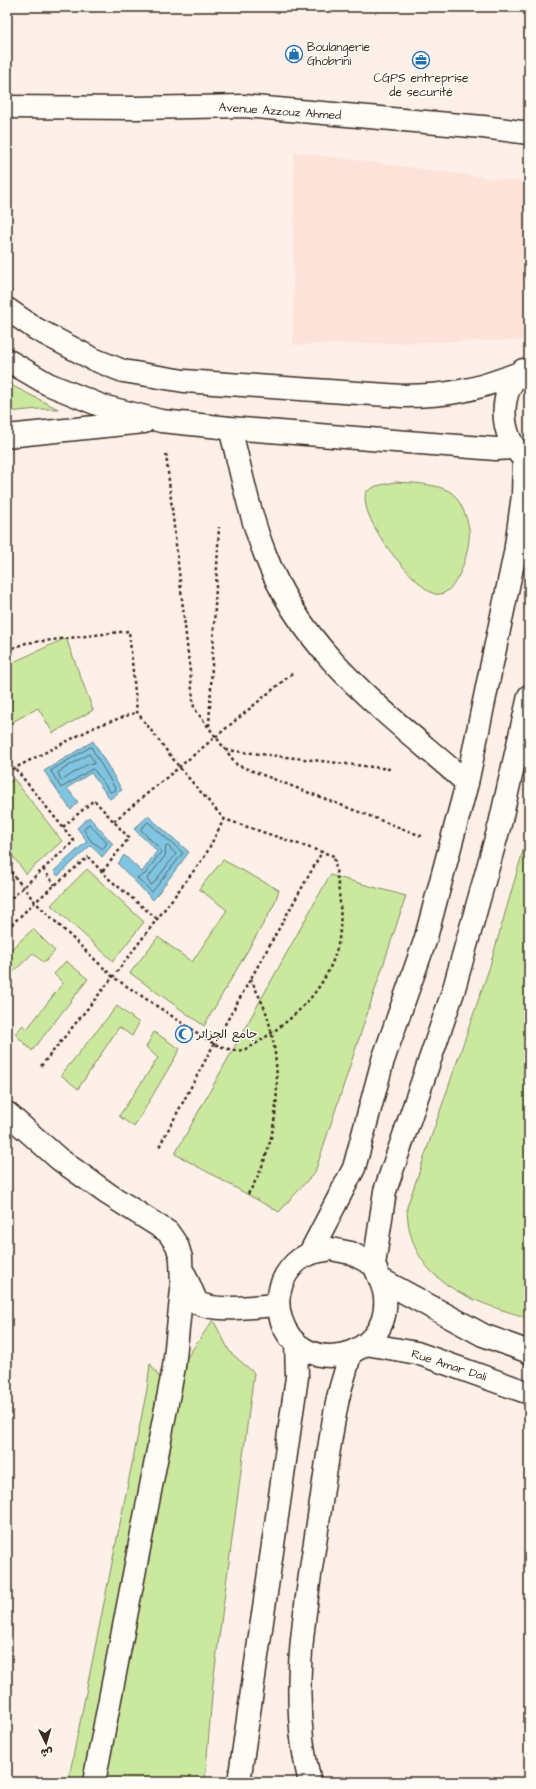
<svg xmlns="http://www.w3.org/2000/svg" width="536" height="1789" viewBox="0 0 536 1789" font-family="'Architects Daughter','Playpen Sans Arabic',sans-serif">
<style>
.built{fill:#fde2d9}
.green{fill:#cbe89f;stroke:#83895e}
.water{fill:#7fc4e0;stroke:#648692}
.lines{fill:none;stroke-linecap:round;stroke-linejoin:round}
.shore{stroke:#56686c;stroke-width:1}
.minor-casing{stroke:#3b2a1e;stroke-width:25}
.path{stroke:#3b2a1e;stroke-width:2.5;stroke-dasharray:3 3;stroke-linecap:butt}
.minor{stroke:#fdfcf7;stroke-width:22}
.labels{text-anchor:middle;stroke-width:3;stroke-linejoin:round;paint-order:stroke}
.poi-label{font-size:12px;fill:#3b2a1e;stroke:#fdfcf7;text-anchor:start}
.street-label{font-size:12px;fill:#3b2a1e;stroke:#fdfcf7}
</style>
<rect width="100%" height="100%" fill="#fdf0e9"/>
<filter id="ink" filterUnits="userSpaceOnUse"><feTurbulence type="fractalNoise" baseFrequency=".025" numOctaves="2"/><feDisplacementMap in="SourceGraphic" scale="8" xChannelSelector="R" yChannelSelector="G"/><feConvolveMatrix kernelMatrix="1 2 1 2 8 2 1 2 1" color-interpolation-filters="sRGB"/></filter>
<g filter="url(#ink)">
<!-- built -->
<polygon class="built" points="294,152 529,183 529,340 293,345"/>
<!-- green -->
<g class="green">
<polygon points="7,383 58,409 39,409 7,412"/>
<path d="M395 482C412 483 433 483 449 491 459 496 467 517 469 528 472 544 458 599 435 594 424 592 394 557 387 547 378 534 361 508 366 492L376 486Z"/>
<polygon points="66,638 93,710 53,733 38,708 7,725 7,665"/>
<polygon points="14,779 62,841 26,874 7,848 7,784"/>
<path d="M529 830V1318C469 1301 408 1281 407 1207L489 969Z"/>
<polygon points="223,860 279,890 274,905 204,1026 130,973 158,937 192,962 227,910 199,889"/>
<polygon points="87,869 144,922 113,961 51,905"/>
<polygon points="330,875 406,896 315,1172 279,1212 175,1154"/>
<polygon points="33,929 55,951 44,963 33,953 7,978 7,953"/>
<polygon points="66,961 88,979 32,1051 15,1034 23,1025 27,1029 63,983 54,974"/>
<polygon points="117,1006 139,1023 132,1036 119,1027 78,1089 61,1075"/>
<polygon points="154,1032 180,1049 134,1127 119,1116 158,1058 146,1047"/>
<polygon points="213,1320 230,1352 254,1373 213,1683 205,1782 102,1782 181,1366"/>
<polygon points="150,1363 161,1380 85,1782 68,1782 147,1389"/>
</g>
<!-- water -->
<g class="water">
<polygon points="93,741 122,790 110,799 91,773 67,788 78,802 71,810 44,771"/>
<polygon points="148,816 189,852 153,900 118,864 124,855 142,872 157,851 134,829"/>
<polygon points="89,817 113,844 102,857 91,845 58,876 54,871 87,841 77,828"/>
</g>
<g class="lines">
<!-- shore -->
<g class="shore">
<polygon points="91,747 116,790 110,792 95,771 92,769 61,788 51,771"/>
<polygon points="89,754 94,761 94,764 86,765 63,780 61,780 58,773"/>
<polygon points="148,822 183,853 152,892 137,878 145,874 161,852 159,848 141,830"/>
<polygon points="89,824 107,843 103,849 91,841 84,830"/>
<polygon points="166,846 168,846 176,854 153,884 151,885 147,879 165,856"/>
</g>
<!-- minor casing -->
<g class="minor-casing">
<g id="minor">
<polyline points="7,107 136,108 244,106 483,127 529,133"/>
<path d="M7 309 36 329 93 359 123 371 184 381 402 396C449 396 476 390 519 373"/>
<polyline points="7,360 48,384 102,406 161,421 230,428 496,449 513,448"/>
<path d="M230 428C241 470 249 514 265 554 303 655 389 714 467 783"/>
<polyline points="7,436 144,422"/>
<path d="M522 457C500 434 497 392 523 370"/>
<polyline points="7,1113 59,1159 108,1194 168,1232 177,1245 181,1258 182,1289 174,1367 94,1782"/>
<path d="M331 1249 351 1253 374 1265C378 1275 384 1286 385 1297 391 1360 300 1380 281 1319 278 1309 277 1300 280 1290 283 1275 295 1259 310 1254 316 1251 324 1251 331 1249Z"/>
<polyline points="310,1253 354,1168 383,1060 425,941 467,783 515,553 523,495 524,459"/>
<polyline points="374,1265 385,1191 453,992 500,824 529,696"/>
<path d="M185 1275 197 1303C221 1313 252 1306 278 1305"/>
<polyline points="380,1279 483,1335 529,1352"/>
<polyline points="366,1344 417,1353 529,1393"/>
<polyline points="239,1782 297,1377 296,1343"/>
<path d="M310 1782C288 1698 305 1607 318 1523 324 1483 329 1443 337 1403 340 1386 347 1370 350 1353"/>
</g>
</g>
<!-- path -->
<g class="path">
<polyline points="166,454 194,708 237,765 424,837"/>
<polyline points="7,650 26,643 129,631 137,712 180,768 224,819 322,852 214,1044 159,1147"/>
<polyline points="209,726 219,527"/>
<polyline points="226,750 390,769"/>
<polyline points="7,772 95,727 137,712"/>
<polyline points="114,821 294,672"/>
<polyline points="63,827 94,800 129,838 102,872"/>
<path d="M7 867 35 902 113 977 214 1044C223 1047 234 1052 243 1050 252 1047 260 1041 267 1036 300 1014 329 984 338 944 344 915 338 885 334 856L322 852"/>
<polyline points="43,869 55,885"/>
<polyline points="7,902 74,841 14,767"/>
<polyline points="7,929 35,902 88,857 109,879 156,918"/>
<polyline points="41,1066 113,977 205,856 224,819"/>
<path d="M248 1194C280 1143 284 1073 267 1015 263 1003 256 991 251 979"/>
</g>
<!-- minor -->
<use href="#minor" class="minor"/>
</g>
</g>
<!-- icons -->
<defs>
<g id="shop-ring" transform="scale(0.9)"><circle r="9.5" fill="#fdfcf7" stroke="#1f6fb2" stroke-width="1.5"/><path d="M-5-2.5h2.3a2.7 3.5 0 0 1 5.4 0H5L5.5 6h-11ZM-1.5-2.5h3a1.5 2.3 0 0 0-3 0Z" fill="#1f6fb2"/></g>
<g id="office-ring" transform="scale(0.9)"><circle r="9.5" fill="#fdfcf7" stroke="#1f6fb2" stroke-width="1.5"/><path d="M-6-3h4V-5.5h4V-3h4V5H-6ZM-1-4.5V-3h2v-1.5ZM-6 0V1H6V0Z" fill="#1f6fb2"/></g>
<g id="mosque-ring" transform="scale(0.9)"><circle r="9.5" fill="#fdfcf7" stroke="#1f6fb2" stroke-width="1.5"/><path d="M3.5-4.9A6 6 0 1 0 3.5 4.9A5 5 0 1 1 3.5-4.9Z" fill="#1f6fb2"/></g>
</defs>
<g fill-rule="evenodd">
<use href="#shop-ring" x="294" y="54"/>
<use href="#office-ring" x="421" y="60"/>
<use href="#mosque-ring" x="184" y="1034"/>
</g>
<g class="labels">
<!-- poi labels -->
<g class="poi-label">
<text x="307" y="51">Boulangerie<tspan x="307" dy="14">Ghobrini</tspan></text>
<text x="421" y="82" text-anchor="middle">CGPS entreprise<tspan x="421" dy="14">de securité</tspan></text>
<text x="197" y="1038">جامع الجزائر</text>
</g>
<!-- street labels -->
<g class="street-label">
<text transform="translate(280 111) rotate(4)" y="4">Avenue Azzouz Ahmed</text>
<text transform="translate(449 1365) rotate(18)" y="4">Rue Amar Dali</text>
</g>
</g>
<!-- margin -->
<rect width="536" height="1789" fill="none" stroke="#fdfcf7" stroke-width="24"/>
<rect x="12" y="12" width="512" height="1765" fill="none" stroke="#3b2a1e" stroke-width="1.5" filter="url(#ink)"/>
<!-- north arrow -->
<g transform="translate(46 1743) rotate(175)" stroke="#fdfcf7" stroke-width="3" paint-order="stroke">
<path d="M0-3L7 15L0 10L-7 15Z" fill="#3b2a1e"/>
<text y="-6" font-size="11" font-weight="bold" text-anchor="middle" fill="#3b2a1e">ش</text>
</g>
</svg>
